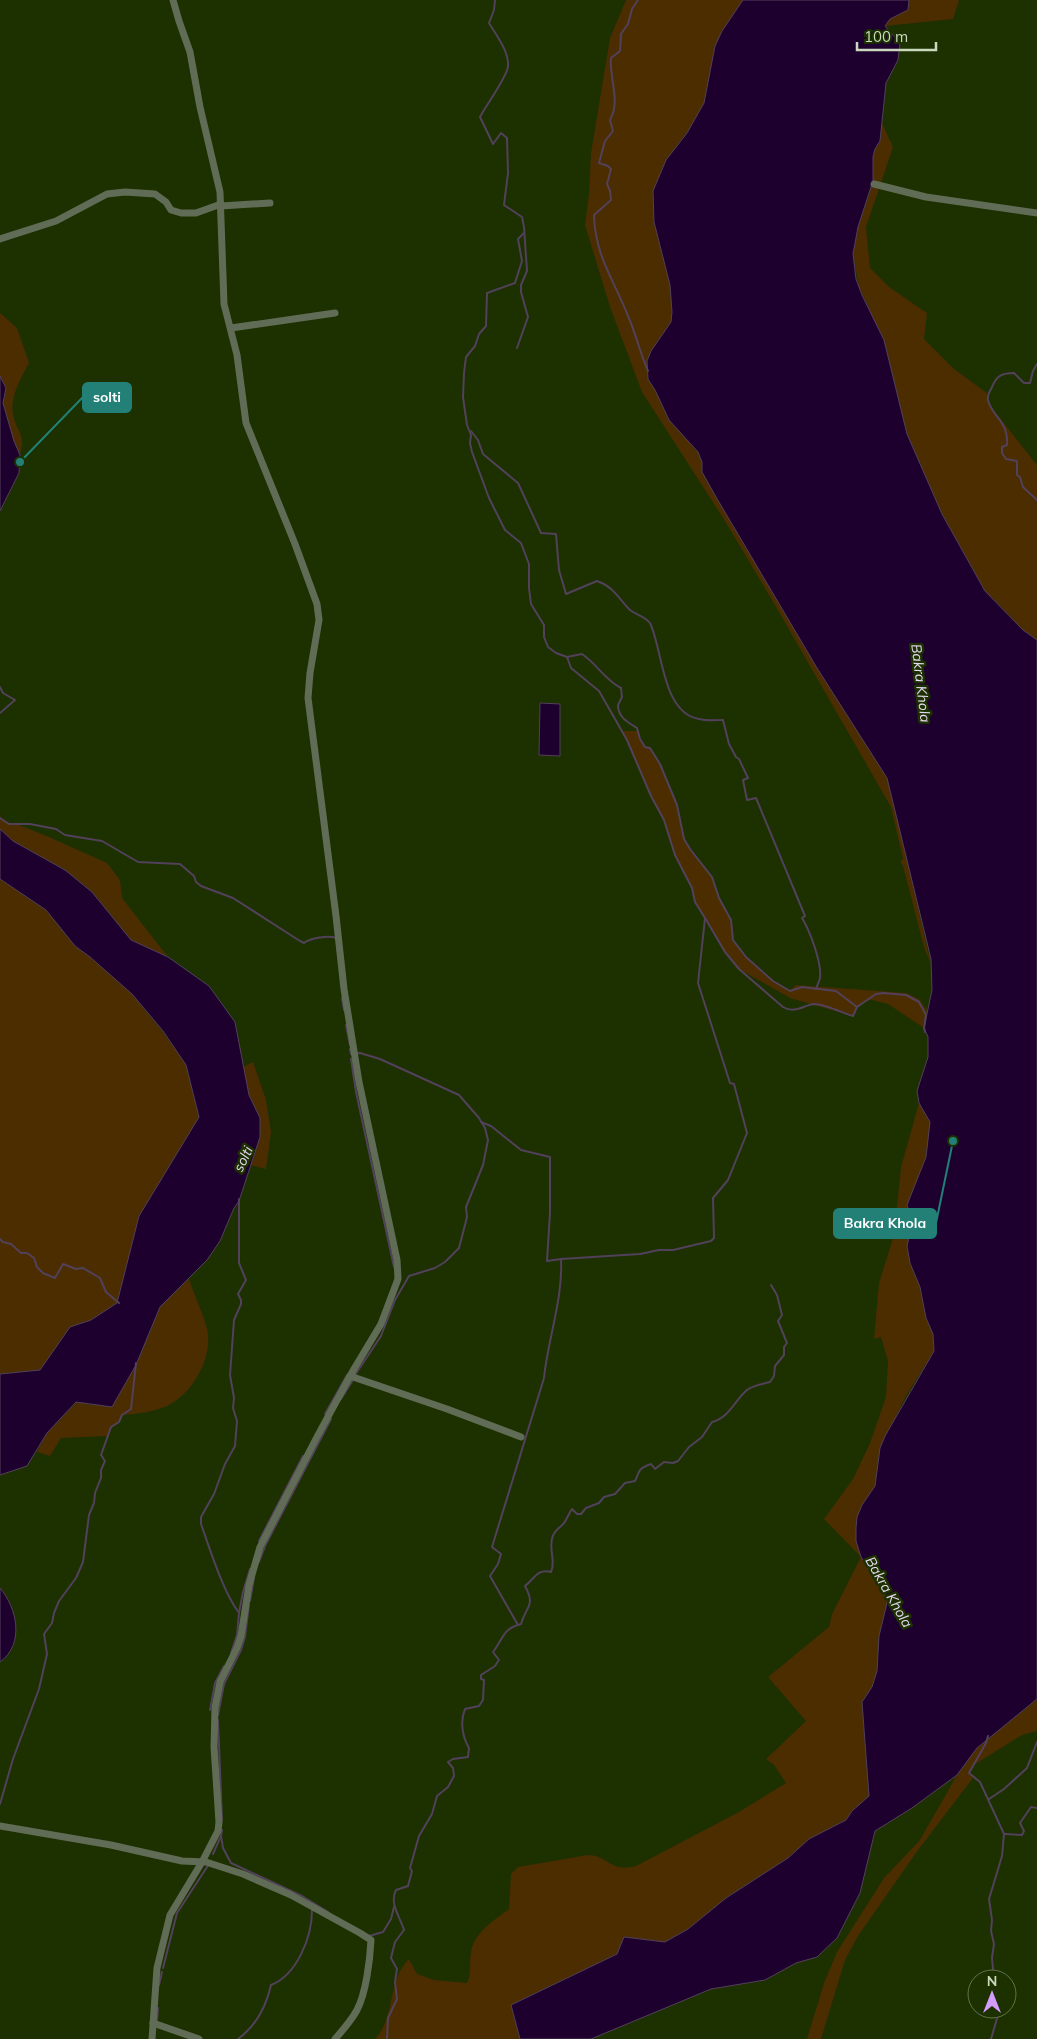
<svg xmlns="http://www.w3.org/2000/svg" width="1037" height="2039" viewBox="0 0 1037 2039" font-family="Mulish,sans-serif">
<style>
.green{fill:#4b2d00}
.water{fill:#1e002f;stroke:#52415a}
.lines{fill:none;stroke-linecap:round;stroke-linejoin:round}
.stream{stroke:#52415a;stroke-width:2}
.minor{stroke:#616c56;stroke-width:7}
.labels{text-anchor:middle;stroke-width:5;stroke-linejoin:round;paint-order:stroke}
.water-label{font-size:14px;font-style:italic;fill:#e7d9f2;stroke:#1c3000}
.leader{fill:none;stroke:#228076;stroke-width:2}
.callout-dot{fill:#228076;stroke:#1c3000;stroke-width:2}
.callout{fill:#228076;stroke:#228076;stroke-width:2}
.callout-label{font-size:14px;text-anchor:middle;font-weight:bold;fill:#fff}
</style>
<rect width="100%" height="100%" fill="#1c3000"/>
<!-- green -->
<g class="green">
<polygon points="626,0 743,0 715,46 704,103 687,133 666,160 653,191 654,222 670,285 672,312 671,322 651,351 647,361 648,379 655,390 669,420 698,452 702,462 702,472 817,668 887,778 899,824 931,965 924,947 903,866 900,861 903,859 891,807 772,600 725,521 642,392 610,307 585,225 589,194 591,153 610,38"/>
<polygon points="909,0 959,0 953,19 885,26 890,19 908,10"/>
<polygon points="881,121 893,147 866,227 870,268 889,287 927,313 924,339 954,369 988,394 988,401 992,408 1037,465 1037,640 1023,630 985,591 942,514 907,434 868,306 859,287 853,254 858,227 873,181 873,157 875,149 880,141"/>
<path d="M0 313 17 328 29 363C21 378 10 396 13 414 16 433 26 431 20 455L14 441 3 403 6 388 0 376Z"/>
<polygon points="622,731 639,731 640,739 645,747 650,748 660,764 677,805 684,839 690,849 712,877 719,898 731,920 733,940 746,957 773,981 789,991 796,985 906,993 919,999 927,1010 924,1028 888,1004 868,999 857,1007 853,1016 790,998 739,969 725,952 695,902 692,888 675,855 664,820 651,796"/>
<polygon points="0,813 1,818 9,824 19,825 49,837 107,863 120,880 122,898 168,957 131,940 92,892 65,870 13,841 0,829"/>
<polygon points="0,879 46,910 75,945 90,957 132,994 162,1031 186,1065 199,1118 139,1216 117,1303 91,1320 70,1327 40,1370 0,1374"/>
<polygon points="253,1062 266,1100 271,1132 266,1169 250,1165 258,1145 260,1118 249,1095 243,1067"/>
<path d="M919 1103 930 1122 926 1157 907 1205 912 1225 907 1246 910 1263 920 1287 926 1318 933 1334 934 1351 906 1396 880 1448 875 1486 857 1517 856 1528 888 1599 879 1636 877 1671 872 1687 862 1702 869 1796 852 1811 846 1820 809 1839 788 1858 726 1898 688 1929 665 1942 624 1937 617 1954 511 2005 520 2039H375C396 2017 387 1980 409 1959L417 1974 434 1980 467 1983C472 1973 469 1964 471 1952 473 1934 495 1919 509 1909L511 1874 518 1867 588 1855C608 1855 610 1873 636 1866L739 1812 786 1783 774 1765 766 1759 806 1721 768 1677 829 1627 832 1614 861 1557 824 1519 853 1479 870 1443 886 1397 888 1361 881 1337 874 1339 879 1283 894 1235 901 1167Z"/>
<path d="M189 1279C194 1295 205 1317 208 1333 211 1361 192 1394 167 1406 153 1412 137 1414 122 1415 118 1424 111 1427 107 1436L61 1438 50 1456 37 1452 47 1433 77 1402 91 1405 136 1365 160 1307Z"/>
<polygon points="1037,1699 1037,1731 1022,1735 972,1766 969,1773 973,1778 918,1850 858,1936 845,1960 821,2039 807,2039 824,1983 837,1952 884,1878 920,1840 957,1775 977,1748"/>
</g>
<!-- water -->
<g class="water">
<polygon points="743,0 909,0 908,10 890,19 885,26 900,43 898,60 886,83 880,141 875,149 873,157 873,181 858,227 853,254 856,279 862,295 884,340 907,434 942,514 985,591 1023,630 1037,640 1037,1699 977,1748 957,1775 912,1808 875,1831 860,1893 837,1938 817,1957 796,1963 765,1980 711,1989 591,2039 520,2039 511,2005 617,1954 624,1937 665,1942 688,1929 726,1898 788,1858 809,1839 846,1820 852,1811 869,1796 862,1702 872,1687 877,1671 879,1636 888,1599 861,1557 856,1541 856,1528 857,1517 862,1505 875,1486 880,1448 885,1436 934,1351 933,1334 926,1318 920,1287 910,1263 907,1246 912,1225 907,1205 926,1157 930,1122 919,1103 917,1091 928,1057 928,1037 924,1028 932,990 931,959 887,778 817,668 716,497 702,472 702,462 698,452 669,420 655,390 648,379 647,361 651,351 671,322 672,312 670,285 654,222 653,191 666,160 687,133 704,103 715,46 722,31"/>
<polygon points="0,376 6,388 3,403 14,441 20,455 19,473 0,511"/>
<polygon points="540,703 560,704 560,756 539,755"/>
<polygon points="0,829 13,841 65,870 92,892 131,940 168,957 209,986 235,1022 249,1095 260,1118 260,1137 239,1201 234,1208 220,1241 207,1260 160,1307 136,1365 112,1407 76,1402 47,1433 27,1466 0,1475 0,1374 40,1370 70,1327 91,1320 117,1303 139,1216 199,1117 186,1065 163,1031 132,994 90,957 75,946 46,910 0,879"/>
<path d="M0 1588C17 1608 25 1644 0 1662Z"/>
</g>
<g class="lines">
<!-- stream -->
<g class="stream">
<path d="M495 0 494 10 489 23C496 35 509 51 508 66 508 76 486 105 480 117L493 144 501 133 507 138 508 173 504 205 522 217 524 227 527 271 521 285V292L528 317 517 348"/>
<path d="M638 0 632 9 628 24 621 34 620 51 611 58C609 78 621 101 610 120L613 131 605 141 599 163 608 166 611 169 607 184 610 191 611 200 594 215C595 256 614 280 628 316 636 334 640 353 648 371"/>
<path d="M524 233 518 239 522 261 515 283 487 293 486 326 479 334 475 346 466 357 464 373 463 397 467 425 471 435 470 443 472 452 489 498 505 530 521 543 529 564V588L531 604 544 625V637L548 647 556 653 567 657 582 654C597 664 605 680 621 688L622 697 618 705C618 717 627 722 637 728L640 739 645 747 650 748 660 764 677 805 684 839 690 849 712 877 719 898 731 920 733 940 746 957 773 981 790 991 802 987 836 991 857 1007 876 994 883 993 906 995 919 1002 926 1015 924 1028 925 1032"/>
<path d="M1037 364 1033 371 1030 383H1024L1014 373C1000 373 996 377 991 389 989 392 987 395 988 400 992 417 1009 421 1007 445L1002 447V453L1006 459 1017 461V475L1020 477 1023 487 1037 500"/>
<path d="M471 431 478 440 483 454 518 483 541 533 556 534 559 570 566 594 597 581C613 586 619 599 630 610 636 615 645 616 650 623 663 650 662 713 699 719 707 721 715 720 723 720L729 744 736 757 739 759 748 778 743 780 747 800 756 798 805 916 802 918C810 931 822 963 820 978 819 982 817 986 816 989"/>
<polyline points="0,687 3,693 15,700 0,713"/>
<path d="M0 818 9 824H30L56 829 65 835 102 841 138 862 180 864 194 876 196 882 201 886 233 898 300 941 304 943C310 938 329 935 336 938"/>
<path d="M705 918 725 952 739 969 783 1007C795 1014 804 1005 814 1004 824 1004 843 1013 853 1016L857 1007"/>
<polyline points="342,998 344,1010"/>
<polyline points="346,1025 350,1045"/>
<polyline points="350,1049 351,1054 360,1053 380,1059 459,1095 479,1118 485,1128 488,1140 483,1165 466,1207 467,1217 459,1248 445,1262 435,1268 409,1276 395,1300 381,1336 355,1375"/>
<polyline points="351,1059 356,1092 394,1267"/>
<path d="M481 1122 491 1126 521 1150 550 1157V1213L547 1261 561 1259C563 1300 548 1338 544 1378L492 1547 501 1554 498 1564 490 1576 518 1625"/>
<polyline points="0,1239 3,1242 11,1244 21,1253 27,1253 34,1258 37,1267 43,1273 55,1278 63,1264 76,1269 83,1268 100,1278 106,1292 119,1303"/>
<polyline points="561,1259 640,1254 659,1250 673,1250 711,1241 714,1238 713,1198 728,1180 747,1133 734,1084 730,1083 698,983 705,918 695,902 692,888 675,855 664,820 651,796 627,740 599,691 571,668 567,657"/>
<polyline points="341,1399 353,1380"/>
<polyline points="325,1414 347,1375"/>
<polyline points="259,1541 303,1456"/>
<polyline points="259,1562 266,1544 331,1419"/>
<polyline points="250,1601 254,1578"/>
<polyline points="239,1613 243,1592 250,1569"/>
<path d="M231 1653 237 1635 239 1613C223 1592 210 1549 201 1524V1517L214 1494 225 1464 235 1446 237 1421 233 1408 234 1398 230 1375 234 1320 241 1304V1300L238 1294 246 1280 239 1263V1199"/>
<polyline points="210,1710 215,1683 224,1666"/>
<polyline points="218,1715 224,1684 241,1650 245,1637 249,1605"/>
<polyline points="218,1720 222,1820"/>
<polyline points="988,1736 986,1743 969,1773 980,1782 1004,1834 1002,1856 989,1899 992,1920 991,1931 994,1944 992,1958 994,1979"/>
<polyline points="989,1799 1004,1789 1027,1768 1037,1742"/>
<polyline points="0,1804 13,1759 39,1689 47,1654 44,1634 52,1623 54,1613 59,1601 76,1578 83,1562 89,1515 94,1503 95,1493 101,1478 101,1470 105,1461 101,1455 111,1427 119,1422 122,1415 131,1409 136,1363"/>
<polyline points="1005,1834 1022,1835 1024,1831 1020,1823 1031,1807 1037,1808"/>
<polyline points="221,1836 223,1848 231,1863 302,1896 328,1912"/>
<polyline points="213,1854 221,1836 222,1830"/>
<polyline points="369,1936 383,1932 391,1919 394,1907"/>
<polyline points="163,1968 177,1913 209,1864"/>
<polyline points="159,1985 162,1972"/>
<polyline points="157,2022 158,2008"/>
<path d="M238 2039C256 2026 266 2007 271 1985 297 1975 312 1937 312 1910"/>
<path d="M387 2039 388 2018 397 1999 395 1982 397 1969 391 1958 395 1942 404 1930C400 1917 389 1903 396 1890L408 1886 412 1871 410 1868 419 1836 432 1814 437 1796 448 1787 454 1776 453 1768 448 1762 453 1759 468 1757 469 1748C462 1736 460 1721 465 1709L479 1706 483 1700 484 1680 481 1679V1675L495 1666 499 1660 493 1652C504 1638 502 1629 521 1624 526 1606 536 1606 525 1586 534 1579 538 1568 551 1572 556 1561 549 1551 552 1539 553 1531 559 1529 564 1523 567 1519 569 1513 572 1509L577 1514H581L586 1508 599 1503 604 1497 615 1494 625 1483 635 1481C640 1471 637 1469 651 1464L655 1469 664 1462 673 1463 678 1461 689 1447 702 1437 712 1422C730 1417 734 1401 747 1390 753 1385 763 1384 770 1382L774 1376 775 1366 784 1355V1347L787 1343 778 1321 782 1315 777 1295 771 1285"/>
<polyline points="991,2039 998,2015 998,2009"/>
</g>
<!-- minor -->
<g class="minor">
<polyline points="874,184 926,197 1037,213"/>
<polyline points="221,206 270,203"/>
<polyline points="0,239 56,221 107,194 125,192 155,194 166,202 171,210 181,213 196,213 221,204"/>
<polyline points="231,328 335,313"/>
<polyline points="350,1376 447,1409 521,1437"/>
<path d="M0 1826 111 1845 182 1861 206 1862 243 1874 291 1895 360 1933 371 1940C370 1960 366 1993 357 2010 351 2021 343 2030 335 2039"/>
<polyline points="153,2023 199,2039"/>
<polyline points="152,2039 157,1968 170,1915 202,1862 218,1831 219,1822 214,1747 215,1708 220,1682 237,1648 241,1636 249,1585 260,1547 318,1435 354,1369 381,1324 398,1279 397,1260 359,1082 344,989 336,916 308,698 310,673 319,620 317,604 295,544 246,423 237,355 224,304 220,192 200,107 190,52 179,21 173,0"/>
</g>
</g>
<g class="labels">
<!-- water labels -->
<g class="water-label">
<text transform="translate(921 683) rotate(83)" y="5">Bakra Khola</text>
<text transform="translate(243 1159) rotate(-64)" y="5">solti</text>
<text transform="translate(889 1592) rotate(60)" y="5">Bakra Khola</text>
</g>
</g>
<!-- callouts -->
<path class="leader" d="M20 462L83 397M953 1141L936 1223"/>
<g class="callout-dot">
<circle cx="20" cy="462" r="5"/>
<circle cx="953" cy="1141" r="5"/>
</g>
<g class="callout">
<rect x="83" y="383" width="48" height="29" rx="5"/>
<rect x="834" y="1209" width="102" height="29" rx="5"/>
</g>
<g class="callout-label">
<text x="107" y="402">solti</text>
<text x="885" y="1228">Bakra Khola</text>
</g>
<!-- north arrow -->
<g transform="translate(992 1994)"><circle r="24" fill="#1c3000" stroke="#62734c"/>
<path d="M0-4L9 19L0 12L-9 19Z" fill="#d39cfc"/>
<text y="-8" font-size="14" font-weight="bold" text-anchor="middle" fill="#cad8bd">N</text>
</g>
<!-- scale -->
<path d="M857 42v8h79v-8" fill="none" stroke="#cad8bd" stroke-width="2.5"/>
<text x="864" y="42" font-size="15" fill="#cad8bd" stroke="#1c3000" stroke-width="4" paint-order="stroke">100 m</text>
</svg>
